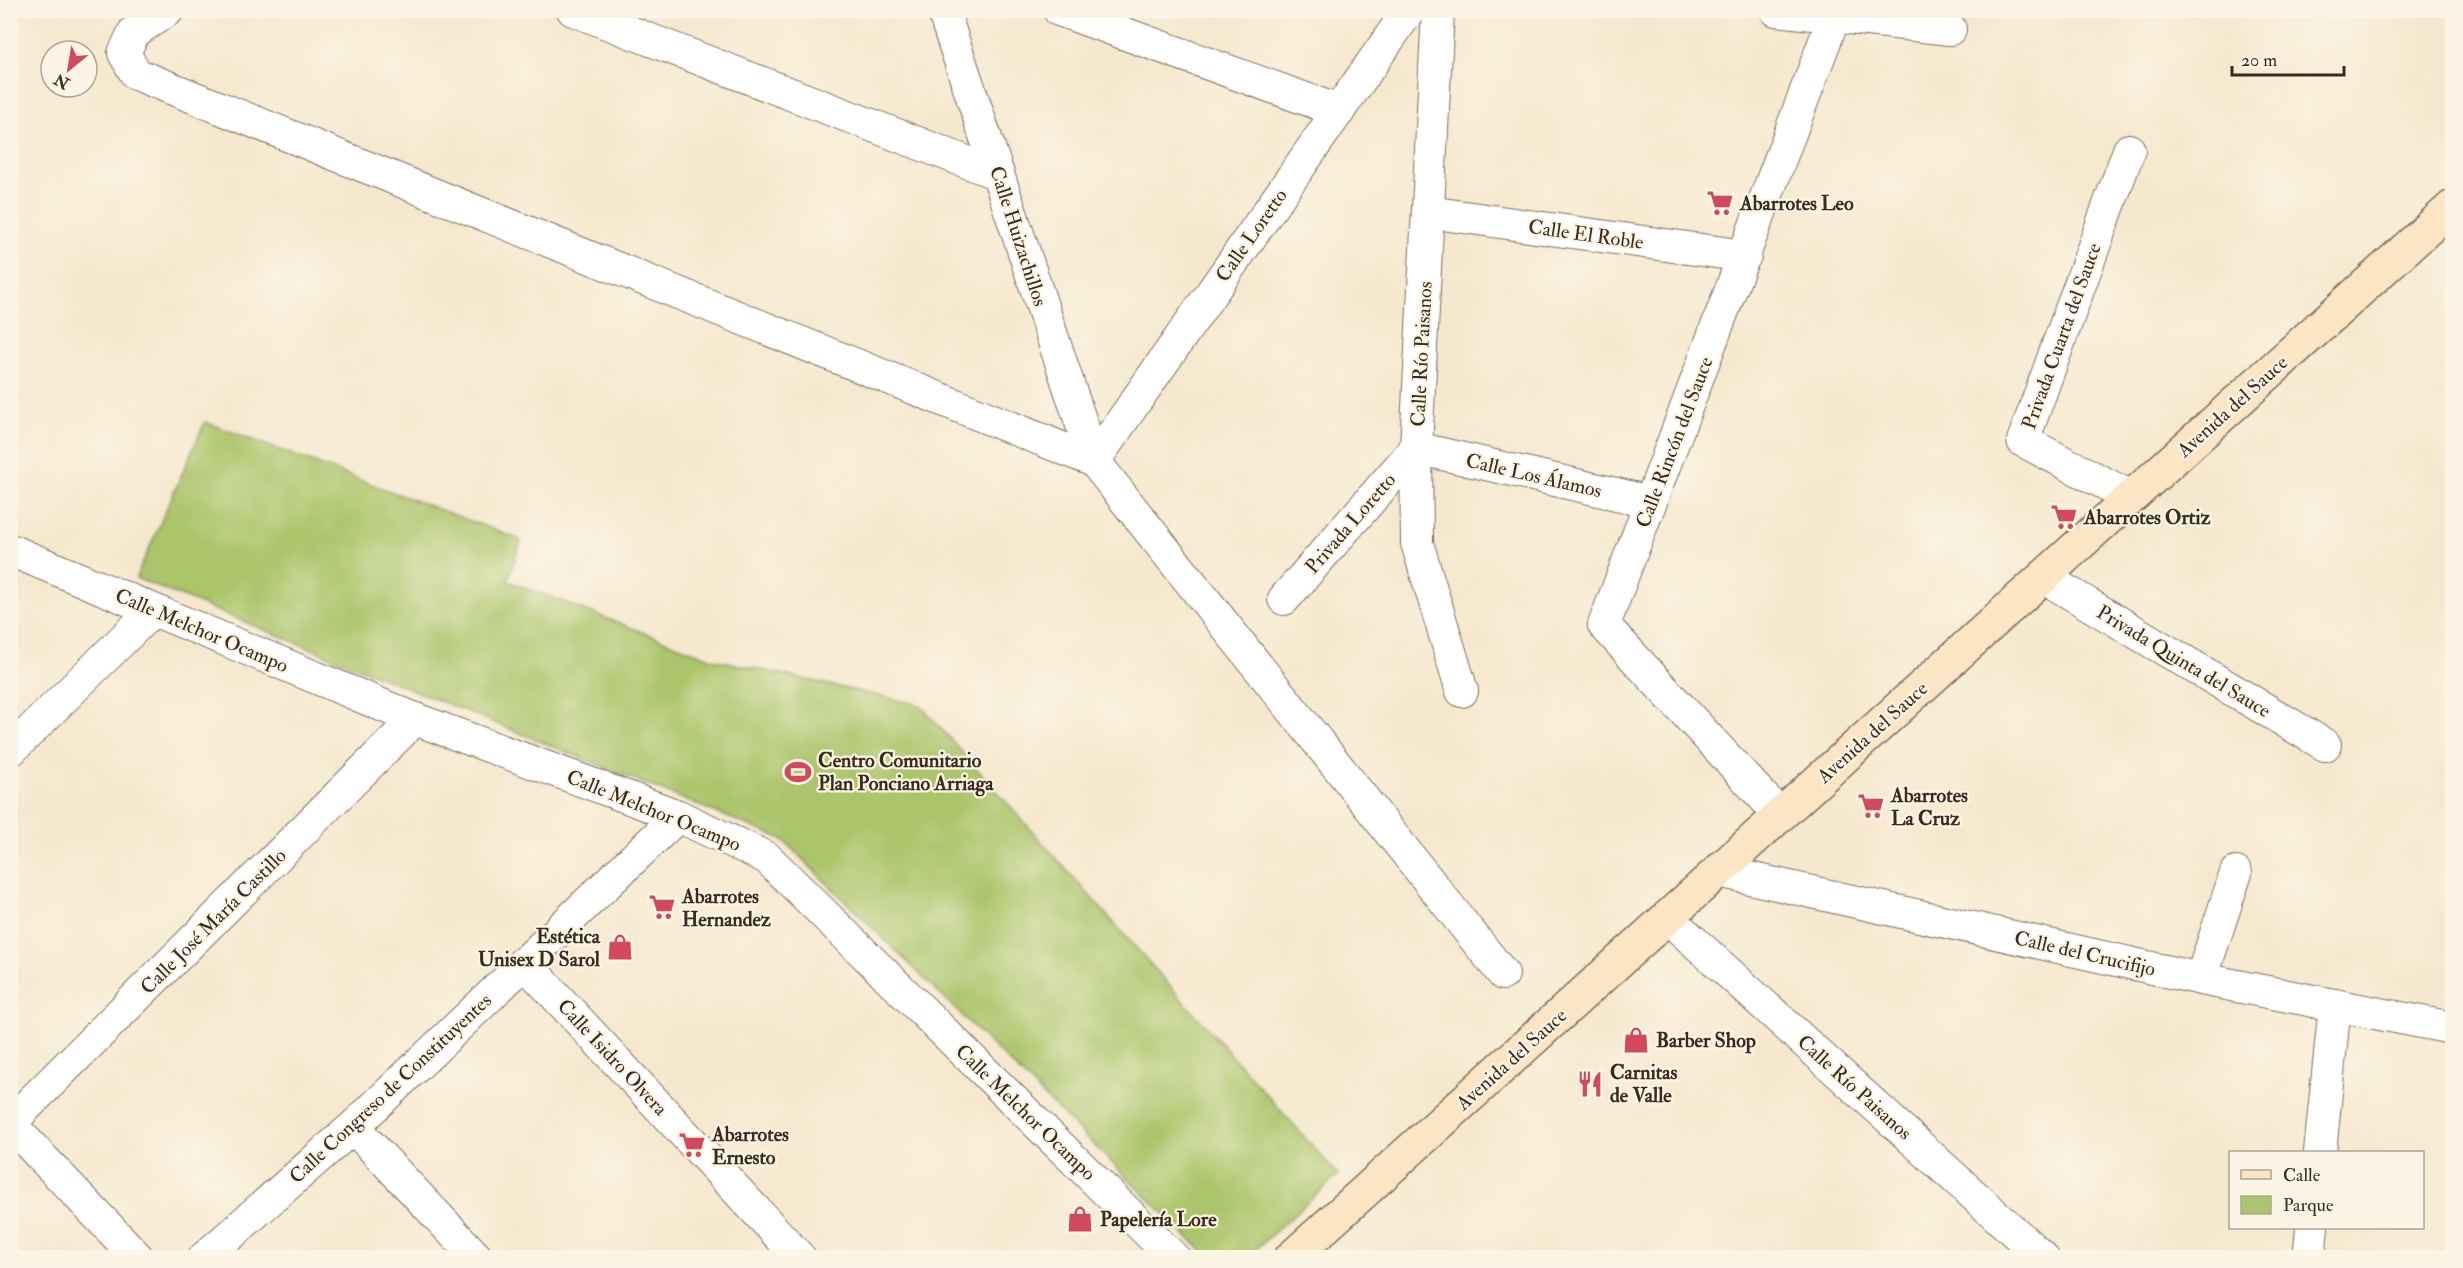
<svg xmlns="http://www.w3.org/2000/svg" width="2463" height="1268" viewBox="0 0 2463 1268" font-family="'IM FELL Double Pica',serif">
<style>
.green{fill:#abc56b;stroke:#737844;stroke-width:1.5}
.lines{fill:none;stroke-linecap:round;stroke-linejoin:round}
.minor-casing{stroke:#7c6c5c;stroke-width:34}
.secondary-casing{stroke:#7c6c5c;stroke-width:36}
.minor{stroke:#fff;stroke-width:32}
.secondary{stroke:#fce5c4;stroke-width:33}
.labels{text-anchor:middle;stroke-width:4.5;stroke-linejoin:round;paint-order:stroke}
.poi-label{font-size:20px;font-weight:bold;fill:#3b2a1e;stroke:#fcf5e5;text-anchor:start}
.street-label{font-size:20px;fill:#3b2a1e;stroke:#fcf5e5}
</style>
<rect width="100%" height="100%" fill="#fcf5e5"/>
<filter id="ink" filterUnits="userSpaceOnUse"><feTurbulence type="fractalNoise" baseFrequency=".0167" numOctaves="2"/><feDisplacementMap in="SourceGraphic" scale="12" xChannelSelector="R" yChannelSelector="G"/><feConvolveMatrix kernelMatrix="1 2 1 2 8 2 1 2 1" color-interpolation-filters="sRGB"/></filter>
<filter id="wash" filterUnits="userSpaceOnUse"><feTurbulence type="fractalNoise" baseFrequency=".008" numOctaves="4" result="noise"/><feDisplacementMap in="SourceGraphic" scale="24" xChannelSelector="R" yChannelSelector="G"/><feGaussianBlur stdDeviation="1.35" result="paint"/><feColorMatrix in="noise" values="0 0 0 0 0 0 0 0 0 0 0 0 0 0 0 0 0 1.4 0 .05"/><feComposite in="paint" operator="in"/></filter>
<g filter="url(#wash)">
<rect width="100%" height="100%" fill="#f5e8ce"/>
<!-- green -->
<polygon class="green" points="205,422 521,540 508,581 713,659 920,705 1338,1175 1247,1257 1208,1257 782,839 136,578"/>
</g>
<g filter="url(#ink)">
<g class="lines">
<!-- minor casing -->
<g class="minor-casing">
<g id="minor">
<polyline points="168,10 134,32 124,53 136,74 1094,461 1503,974"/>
<polyline points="573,10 998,174"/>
<polyline points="943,10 1094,461"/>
<polyline points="1059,10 1339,111"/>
<polyline points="1438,10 1416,448 1417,543 1462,691"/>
<polyline points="1776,10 1950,29"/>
<polyline points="2129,150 2023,441 2131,497"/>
<polyline points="1428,212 1745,256"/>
<polyline points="1094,461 1409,10"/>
<polyline points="10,550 415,719 678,816 767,858 1174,1258"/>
<polyline points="2043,577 2325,745"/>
<polyline points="1284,599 1416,448 1651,502"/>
<polyline points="10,751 153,610"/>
<polyline points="1780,815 1604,625 1834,17"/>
<polyline points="1718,871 2201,979 2452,1028"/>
<polyline points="1667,917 2043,1258"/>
<polyline points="524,962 800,1258"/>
<polyline points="2201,979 2236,873"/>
<polyline points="10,1123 415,719"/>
<polyline points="10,1124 138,1258"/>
<polyline points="353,1127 477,1258"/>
<polyline points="2320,1152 2335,1005"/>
<polyline points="204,1258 353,1127 678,816"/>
<polyline points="2309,1258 2312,1228"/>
</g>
</g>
<!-- secondary casing -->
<g class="secondary-casing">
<polyline id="secondary" points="1291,1258 2452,207"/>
</g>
<!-- minor -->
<use href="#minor" class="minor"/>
<!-- secondary -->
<use href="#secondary" class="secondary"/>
</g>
</g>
<!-- icons -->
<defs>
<g id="supermarket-bare" transform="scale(2.07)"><path d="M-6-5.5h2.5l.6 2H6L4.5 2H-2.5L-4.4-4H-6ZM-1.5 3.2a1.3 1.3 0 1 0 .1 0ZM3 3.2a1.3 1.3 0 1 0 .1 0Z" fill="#d1495b" stroke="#fcf5e5" stroke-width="2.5" paint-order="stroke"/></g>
<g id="stadium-bare" transform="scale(2.07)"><path d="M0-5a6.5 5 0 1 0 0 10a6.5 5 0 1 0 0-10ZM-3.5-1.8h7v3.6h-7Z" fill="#d1495b" stroke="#fcf5e5" stroke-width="2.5" paint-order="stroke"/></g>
<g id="shop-bare" transform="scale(2.07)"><path d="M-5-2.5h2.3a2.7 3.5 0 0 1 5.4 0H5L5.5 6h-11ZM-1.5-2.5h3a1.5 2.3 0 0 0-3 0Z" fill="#d1495b" stroke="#fcf5e5" stroke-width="2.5" paint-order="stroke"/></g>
<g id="restaurant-bare" transform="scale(2.07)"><path d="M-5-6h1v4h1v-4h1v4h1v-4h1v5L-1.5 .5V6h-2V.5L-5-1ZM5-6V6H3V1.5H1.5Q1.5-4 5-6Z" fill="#d1495b" stroke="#fcf5e5" stroke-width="2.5" paint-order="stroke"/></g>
</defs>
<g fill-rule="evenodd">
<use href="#supermarket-bare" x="1720" y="203"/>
<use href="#supermarket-bare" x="2064" y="517"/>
<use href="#stadium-bare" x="798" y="772"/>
<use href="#supermarket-bare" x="1871" y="806"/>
<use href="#supermarket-bare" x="662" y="907"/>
<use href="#shop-bare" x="620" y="947"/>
<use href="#shop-bare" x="1636" y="1040"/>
<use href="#restaurant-bare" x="1590" y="1084"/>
<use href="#supermarket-bare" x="692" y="1145"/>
<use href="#shop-bare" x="1080" y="1219"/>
</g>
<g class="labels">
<!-- poi labels -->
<g class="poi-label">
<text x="1740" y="210">Abarrotes Leo</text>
<text x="2084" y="524">Abarrotes Ortiz</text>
<text x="818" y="767">Centro Comunitario<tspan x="818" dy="23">Plan Ponciano Arriaga</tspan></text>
<text x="1891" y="802">Abarrotes<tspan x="1891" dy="23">La Cruz</tspan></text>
<text x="682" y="903">Abarrotes<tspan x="682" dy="23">Hernandez</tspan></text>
<text x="600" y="943" text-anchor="end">Estética<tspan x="600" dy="23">Unisex D Sarol</tspan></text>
<text x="1656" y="1047">Barber Shop</text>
<text x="1610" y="1079">Carnitas<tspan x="1610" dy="23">de Valle</tspan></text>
<text x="712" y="1141">Abarrotes<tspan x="712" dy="23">Ernesto</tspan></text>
<text x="1100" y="1226">Papelería Lore</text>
</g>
<!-- street labels -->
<g class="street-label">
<text transform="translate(1586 234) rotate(8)" y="7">Calle El Roble</text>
<text transform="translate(1251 235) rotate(-55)" y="7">Calle Loretto</text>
<text transform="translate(1019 236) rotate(72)" y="7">Calle Huizachillos</text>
<text transform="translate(2061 336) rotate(-70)" y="7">Privada Cuarta del Sauce</text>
<text transform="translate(1421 354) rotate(-87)" y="7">Calle Río Paisanos</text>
<text transform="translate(2232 406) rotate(-42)" y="7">Avenida del Sauce</text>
<text transform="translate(1674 442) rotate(-69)" y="7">Calle Rincón del Sauce</text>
<text transform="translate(1534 475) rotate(13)" y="7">Calle Los Álamos</text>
<text transform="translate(1350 523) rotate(-49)" y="7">Privada Loretto</text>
<text transform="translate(202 630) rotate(23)" y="7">Calle Melchor Ocampo</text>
<text transform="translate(2184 661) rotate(31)" y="7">Privada Quinta del Sauce</text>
<text transform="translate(1872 732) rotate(-42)" y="7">Avenida del Sauce</text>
<text transform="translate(654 810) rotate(22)" y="7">Calle Melchor Ocampo</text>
<text transform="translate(213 921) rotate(-45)" y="7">Calle José María Castillo</text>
<text transform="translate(2085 953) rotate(13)" y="7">Calle del Crucifijo</text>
<text transform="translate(613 1057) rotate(47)" y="7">Calle Isidro Olvera</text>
<text transform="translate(1511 1059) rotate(-42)" y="7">Avenida del Sauce</text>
<text transform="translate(1855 1087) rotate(42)" y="7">Calle Río Paisanos</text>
<text transform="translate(390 1088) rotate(-43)" y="7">Calle Congreso de Constituyentes</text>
<text transform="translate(1026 1112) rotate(44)" y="7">Calle Melchor Ocampo</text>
</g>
</g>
<!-- margin -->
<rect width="2463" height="1268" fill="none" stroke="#fcf5e5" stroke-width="36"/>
<!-- legend -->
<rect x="2229" y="1151" width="195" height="78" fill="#fcf5e5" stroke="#afa495" stroke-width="1.5"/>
<rect x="2241" y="1170" width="30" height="9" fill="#fce5c4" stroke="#afa495" stroke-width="1.5"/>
<text x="2283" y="1181" font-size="18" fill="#3b2a1e">Calle</text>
<rect x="2241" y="1196" width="30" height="18" fill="#abc56b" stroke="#afa495" stroke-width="1.5"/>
<text x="2283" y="1211" font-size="18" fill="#3b2a1e">Parque</text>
<!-- north arrow -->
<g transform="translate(69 69) rotate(210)"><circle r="28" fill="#fcf5e5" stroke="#afa495" stroke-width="1.5"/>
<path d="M0-4.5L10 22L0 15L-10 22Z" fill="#d1495b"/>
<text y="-9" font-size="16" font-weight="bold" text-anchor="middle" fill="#3b2a1e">N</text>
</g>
<!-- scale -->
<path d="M2232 66v9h112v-9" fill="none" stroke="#3b2a1e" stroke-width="3"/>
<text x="2241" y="66" font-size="18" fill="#3b2a1e" stroke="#fcf5e5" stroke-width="4.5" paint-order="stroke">20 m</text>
</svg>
